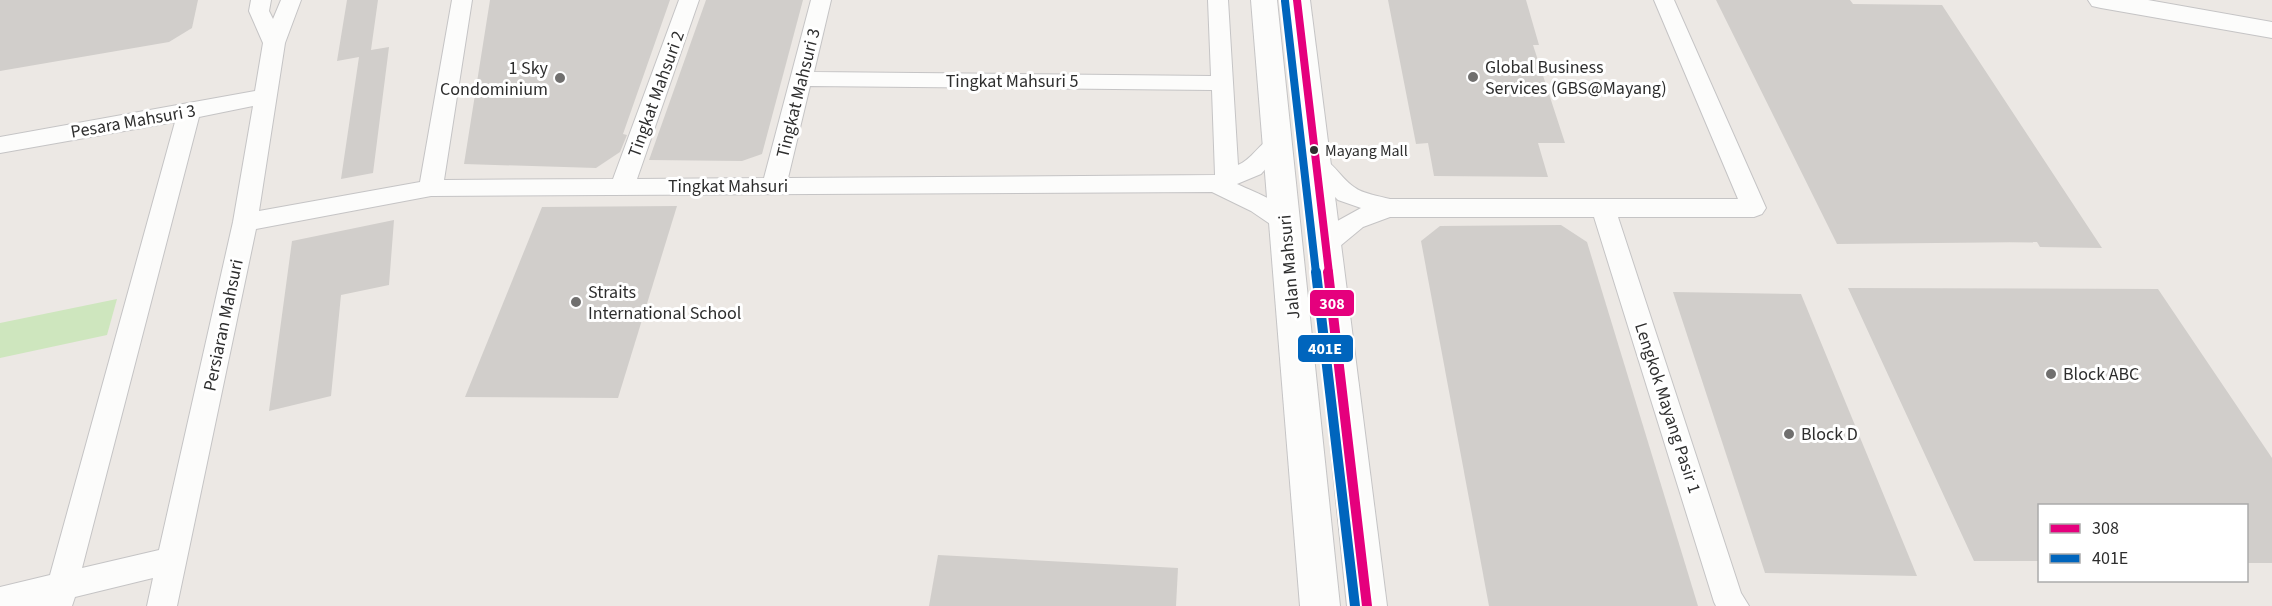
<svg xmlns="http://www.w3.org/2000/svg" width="2272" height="606" viewBox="0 0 2272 606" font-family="'Source Sans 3',sans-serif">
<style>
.green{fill:#cee6be}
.building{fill:#d1cecb}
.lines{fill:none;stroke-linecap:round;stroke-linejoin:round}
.street-casing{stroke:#c5c4c5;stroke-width:2}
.secondary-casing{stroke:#c5c4c5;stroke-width:2}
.street{fill:#fcfcfb;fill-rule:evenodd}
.secondary{fill:#fcfcfb;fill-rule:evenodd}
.bus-1-far1-casing{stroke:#fff;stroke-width:12}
.bus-1-casing{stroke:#fff;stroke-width:14}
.bus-2-far1-casing{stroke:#fff;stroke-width:12}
.bus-2-casing{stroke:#fff;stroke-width:14}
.bus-1-far1{stroke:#e5007d;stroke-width:8}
.bus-1{stroke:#e5007d;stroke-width:10}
.bus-2-far1{stroke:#0065bd;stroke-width:8}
.bus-2{stroke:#0065bd;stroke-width:10}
.poi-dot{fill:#706f6e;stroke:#fff;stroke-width:2}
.bus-dot{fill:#2e2e2e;stroke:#fff;stroke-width:2}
.labels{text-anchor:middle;stroke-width:6;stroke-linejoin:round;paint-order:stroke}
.bus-label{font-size:16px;fill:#2e2e2e;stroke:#fff;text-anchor:start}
.poi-label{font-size:18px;fill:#2e2e2e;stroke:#fff;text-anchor:start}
.street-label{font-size:18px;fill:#2e2e2e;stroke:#fff}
.line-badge{stroke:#fff;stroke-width:2}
.badge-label{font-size:16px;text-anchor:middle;font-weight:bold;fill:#fff}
</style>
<rect width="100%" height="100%" fill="#ece8e4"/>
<!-- green -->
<polygon class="green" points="117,299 107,335 0,358 0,323"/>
<!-- building -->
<g class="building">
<polygon points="0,0 198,0 192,28 169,42 0,71"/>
<polygon points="347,0 378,0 371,50 389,47 373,173 341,179 359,57 337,61"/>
<polygon points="490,0 670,0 623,134 627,135 620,152 596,168 464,164"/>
<polygon points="706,0 803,0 762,154 742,161 649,160"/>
<polygon points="1388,0 1526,0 1539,45 1533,45 1565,143 1538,143 1548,177 1434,176 1428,143 1416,144"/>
<polygon points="1716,0 1850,0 1853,4 1942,5 2102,248 2040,247 2037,242 1837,244"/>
<polygon points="677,206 618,398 465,397 542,207"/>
<polygon points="394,220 389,285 341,295 331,396 269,411 292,241"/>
<polygon points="1561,225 1587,242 1698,606 1489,606 1421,241 1440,226"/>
<polygon points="1848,288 2158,289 2272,458 2272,563 2247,563 2247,506 2040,506 2040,561 1974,561"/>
<polygon points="1673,292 1801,294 1917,576 1765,573"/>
<polygon points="938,555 1178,568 1176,606 929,606"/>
</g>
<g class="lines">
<!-- street casing -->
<g class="street-casing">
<g id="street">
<path d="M251 0H271L269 11 273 19 281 0H301L285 43 259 211 420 182 452 0H472L444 180 613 179 679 0H699L637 179 764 178 811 0H831L814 72 1211 76 1208 0H1228L1238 165C1256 158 1264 131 1286 137L1289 143 1261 174 1237 184C1256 193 1286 203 1297 222L1294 228 1285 231 1276 228 1251 211 1212 192 431 196 256 229 177 606H147L153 578 75 597 72 606H0V587L50 575 175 122 0 153V137L255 91 263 43 249 11ZM810 86 1212 90 1215 175 788 178ZM253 106 233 222 159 550 82 568 199 117Z"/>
<path d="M1654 0H1674L1766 208 1762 214 1754 217H1618L1741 593 1749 606H1716L1714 602 1594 217H1390L1363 227 1334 251 1325 254 1316 251 1313 245 1332 224 1361 208 1338 200 1308 170 1304 164 1308 158C1330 152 1338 177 1354 187 1363 194 1379 196 1390 199H1738Z"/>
</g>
</g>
<!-- secondary casing -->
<g class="secondary-casing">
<g id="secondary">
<polygon points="1251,0 1277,0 1340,606 1300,606"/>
<polygon points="1284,0 1310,0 1387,606 1347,606"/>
<polygon points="2088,0 2148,0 2272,22 2272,38 2101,8 2092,6"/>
</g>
</g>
<!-- street -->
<use href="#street" class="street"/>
<!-- secondary -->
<use href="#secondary" class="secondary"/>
<!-- bus-1-far1 casing -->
<g class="bus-1-far1-casing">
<polyline id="bus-1-far1" points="1297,0 1329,273"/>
</g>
<!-- bus-1 casing -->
<g class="bus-1-casing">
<polyline id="bus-1" points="1328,272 1367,606"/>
</g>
<!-- bus-2-far1 casing -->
<g class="bus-2-far1-casing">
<polyline id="bus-2-far1" points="1285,1 1316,273"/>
</g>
<!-- bus-2 casing -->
<g class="bus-2-casing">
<polyline id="bus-2" points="1316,272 1355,606"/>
</g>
<!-- bus-1-far1 -->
<use href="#bus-1-far1" class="bus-1-far1"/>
<!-- bus-1 -->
<use href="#bus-1" class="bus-1"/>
<!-- bus-2-far1 -->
<use href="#bus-2-far1" class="bus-2-far1"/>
<!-- bus-2 -->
<use href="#bus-2" class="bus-2"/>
</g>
<!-- markers -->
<g class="poi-dot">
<circle cx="1473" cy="77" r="6"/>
<circle cx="560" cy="78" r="6"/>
<circle cx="576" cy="302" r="6"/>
<circle cx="2051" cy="374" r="6"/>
<circle cx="1789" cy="434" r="6"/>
</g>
<circle class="bus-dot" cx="1314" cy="150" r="5"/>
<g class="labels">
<!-- bus labels -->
<g class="bus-label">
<text x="1325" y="156">Mayang Mall</text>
</g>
<!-- poi labels -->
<g class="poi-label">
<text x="1485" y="73">Global Business<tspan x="1485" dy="21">Services (GBS@Mayang)</tspan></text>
<text x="548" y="74" text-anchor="end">1 Sky<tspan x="548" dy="21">Condominium</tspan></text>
<text x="588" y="298">Straits<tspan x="588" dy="21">International School</tspan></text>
<text x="2063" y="380">Block ABC</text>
<text x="1801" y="440">Block D</text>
</g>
<!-- street labels -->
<g class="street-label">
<text x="1012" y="87">Tingkat Mahsuri 5</text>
<text transform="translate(798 93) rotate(-76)" y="6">Tingkat Mahsuri 3</text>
<text transform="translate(656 94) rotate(-70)" y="6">Tingkat Mahsuri 2</text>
<text transform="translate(133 121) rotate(-10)" y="6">Pesara Mahsuri 3</text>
<text x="728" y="192">Tingkat Mahsuri</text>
<text transform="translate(1289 267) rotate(-95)" y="6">Jalan Mahsuri</text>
<text transform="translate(223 325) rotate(-78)" y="6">Persiaran Mahsuri</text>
<text transform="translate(1668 408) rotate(72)" y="6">Lengkok Mayang Pasir 1</text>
</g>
</g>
<g class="line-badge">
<rect x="1309" y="289" width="46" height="28" rx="6" fill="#e5007d"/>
<rect x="1297" y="334" width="57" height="29" rx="6" fill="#0065bd"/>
</g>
<g class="badge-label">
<text x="1332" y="309">308</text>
<text x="1325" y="354">401E</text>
</g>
<!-- legend -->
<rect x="2038" y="504" width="210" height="78" fill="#ffffff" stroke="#ababab" stroke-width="1.5"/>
<rect x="2050" y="524" width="30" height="9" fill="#e5007d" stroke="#ababab" stroke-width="1.5"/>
<text x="2092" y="534" font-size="18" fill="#2e2e2e">308</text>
<rect x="2050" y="554" width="30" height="9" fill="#0065bd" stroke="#ababab" stroke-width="1.5"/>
<text x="2092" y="564" font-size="18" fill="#2e2e2e">401E</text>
</svg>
